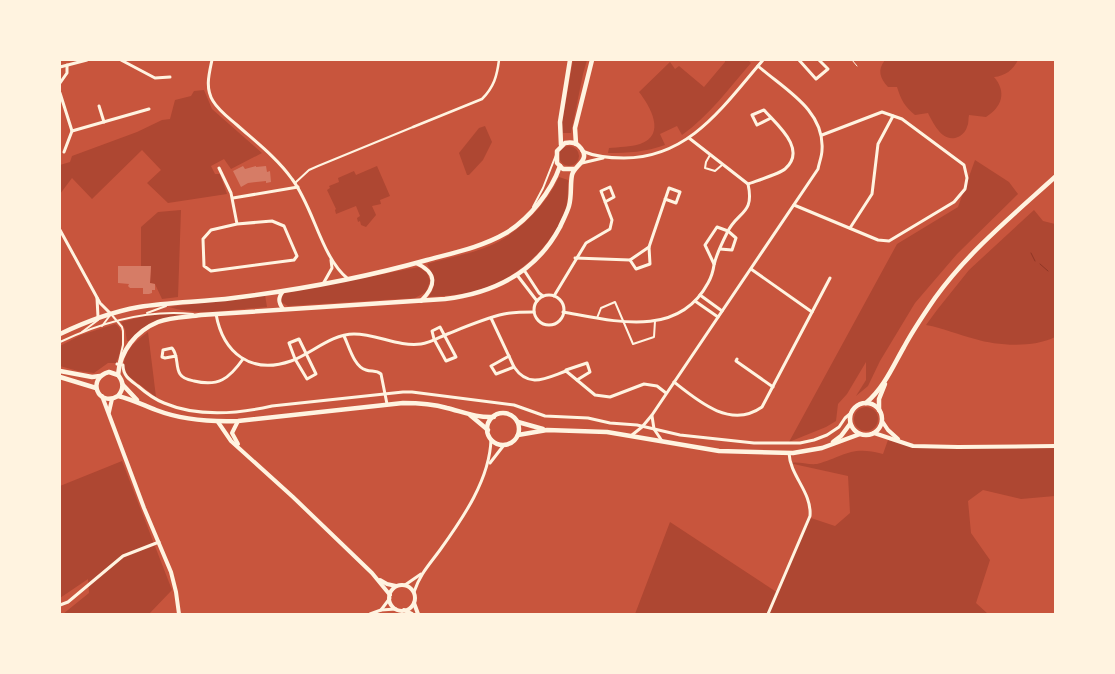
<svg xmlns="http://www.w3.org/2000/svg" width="1115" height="674" viewBox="0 0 1115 674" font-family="'Fira Sans Condensed',sans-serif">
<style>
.green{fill:#ae4732}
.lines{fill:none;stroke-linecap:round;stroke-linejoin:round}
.stream{stroke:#8f3625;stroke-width:1}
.building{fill:#d67c66}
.path{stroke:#fff3e0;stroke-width:1}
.service{stroke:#fff3e0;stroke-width:2}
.pedestrian{stroke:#fff3e0;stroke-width:2.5}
.minor{stroke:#fff3e0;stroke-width:3}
.tertiary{stroke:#fff3e0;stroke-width:4}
.secondary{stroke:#fff3e0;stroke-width:4.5}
</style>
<rect width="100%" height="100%" fill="#c8553d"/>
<!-- green -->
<g class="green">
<polygon points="573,60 587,60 583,74 571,133 563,133 562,123"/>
<path d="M725 60H748L751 63C729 88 710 115 682 135L677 126 660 134 665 145C646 152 628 153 608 153L609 148C619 147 631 147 640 144 667 135 650 106 639 92L670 62 675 69 679 66 704 87 725 62Z"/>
<path d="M885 60H1018C1013 70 1005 76 994 77 1007 92 1002 107 986 117L969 115C968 119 969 123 967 127 966 131 963 134 960 136 944 145 934 125 928 113L915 115C905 107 901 100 897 87H888C880 78 877 70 885 60Z"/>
<polygon points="204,90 212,109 262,153 231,169 224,159 211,166 215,174 220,174 227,194 168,203 147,183 161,170 142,150 92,199 72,178 60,194 60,165 70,162 72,156 137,132 162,120 170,119 175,100 191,96 194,91"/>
<polygon points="485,126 492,142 483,160 469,175 467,175 459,153 479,128"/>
<circle cx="569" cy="156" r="10"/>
<polygon points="975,160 1009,182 1018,194 957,254 915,303 880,361 868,386 856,396 866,380 866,362 847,394 838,404 836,421 826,427 789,442 897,244 958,207"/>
<polygon points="377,166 390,196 380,200 381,204 372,206 376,215 366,227 361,225 360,221 358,222 357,218 360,216 356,206 336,214 335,210 336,209 327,190 330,188 329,186 339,182 338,178 354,171 356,175"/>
<path d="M559 177 568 180C568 191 568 201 565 211 551 249 513 282 473 292 458 295 443 296 428 297 438 285 434 277 427 264 450 257 477 253 498 242 523 228 547 203 559 177Z"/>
<polygon points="181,210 178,297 162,299 155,284 150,283 151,267 141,266 141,227 158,212"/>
<path d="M1034 210 1043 221 1055 224V337C1033 348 998 346 975 339 958 335 944 328 926 325L937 310 969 270Z"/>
<polygon points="419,267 427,273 430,281 426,292 415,298 288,306 281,302 282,296 285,293"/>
<path d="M265 295 267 307C235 309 199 317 169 307Z"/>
<path d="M170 314 185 315C163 320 145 323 129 341H127L125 329 121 322 149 315Z"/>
<path d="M115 324C127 330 121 353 116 363H108L94 373 78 371 60 366V346L81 335Z"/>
<path d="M148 332 156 397 127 375C117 357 134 342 148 332Z"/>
<circle cx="866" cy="419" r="12"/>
<path d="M888 440 913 446H1055V496L1021 499 983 490 968 501 971 533 990 560 976 603 988 614H635L670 522 778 593 808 517 835 526 850 513 848 476 789 463C799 461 807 465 817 464 845 456 851 445 883 454Z"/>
<polygon points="122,461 172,590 149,614 63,614 89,593 88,579 60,598 60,486"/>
</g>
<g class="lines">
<!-- stream -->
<g class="stream">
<polyline points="1031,253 1035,261"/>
<polyline points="1040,264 1048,271"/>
</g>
</g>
<!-- building -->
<g class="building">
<polygon points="243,166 245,169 256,166 256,167 266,166 267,172 270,171 271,182 266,183 266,181 248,183 241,187 233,171"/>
<polygon points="118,266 151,266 150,283 155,284 155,290 152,290 152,293 149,294 143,294 143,288 130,288 128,286 129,284 118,283"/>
</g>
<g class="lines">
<!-- path -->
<polyline class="path" points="852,60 857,66"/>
<!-- service -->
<g class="service">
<polyline points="710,155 706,162 705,168 715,171 722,165"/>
<polyline points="295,183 309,170 318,166 413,127"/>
<polyline points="533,207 543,188 556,155"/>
<polyline points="147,313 166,306"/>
<polyline points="597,318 601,308 615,302 633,344 654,337 655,321"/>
<polyline points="102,326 111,314 122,327 123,331 123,345 119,362"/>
<polyline points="82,332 98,320"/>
<path d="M60 342C102 322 146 309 193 314"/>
</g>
<!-- pedestrian -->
<path class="pedestrian" d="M413 127 482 99C494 87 497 76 499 60"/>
<!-- minor -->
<g class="minor">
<polyline points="121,60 155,78 170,77"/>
<path d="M212 60C209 74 205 88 213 101 219 111 229 118 237 125 256 142 277 158 292 179 314 208 321 257 348 279"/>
<polyline points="799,60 816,79 828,69 819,60"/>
<polyline points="60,67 87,60"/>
<polyline points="60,83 67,73 67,65"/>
<polyline points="60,93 72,131 149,109"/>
<polyline points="99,106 104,122"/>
<path d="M582 151C596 157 609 158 624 158 690 158 724 105 763 60"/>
<polyline points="64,152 72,131"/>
<polyline points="582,163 603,158"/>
<polyline points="219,168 231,193 237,224 272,221 284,226 297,256 294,260 211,271 204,266 203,239 211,230 237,224"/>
<path d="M748 184C756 181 779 174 785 169 808 149 776 124 764 110L752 115 757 125 771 118"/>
<polyline points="233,198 298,187"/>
<polyline points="794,205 878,240 889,241 954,202 965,189 967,178 964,165 902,119 882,112 822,135"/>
<polyline points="850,228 872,194 878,144 893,116"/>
<polyline points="60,230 100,303 111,314"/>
<polyline points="575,258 630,260 649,247 669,188 680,192 676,203 665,199"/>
<polyline points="630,260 636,269 650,264 649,247"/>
<polyline points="714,264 705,245 717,227 728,231 736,238 732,250 720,249"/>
<polyline points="751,269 812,312"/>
<polyline points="524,270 539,293 543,296"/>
<polyline points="517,275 537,301"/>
<polyline points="323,284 332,268 331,260"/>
<polyline points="700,295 722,311"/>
<circle cx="549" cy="310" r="15"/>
<polyline points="554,296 586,243 610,229 612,220 601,191 610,187 614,197 605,202"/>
<polyline points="97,298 98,317"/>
<polyline points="695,301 718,317"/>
<path d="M563 312C614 321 678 339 708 283 712 276 713 272 714 265 716 255 722 243 727 233 737 211 755 215 748 184L689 138"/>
<path d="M216 314C223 353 251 375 291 361 311 354 331 334 354 334 377 334 398 347 421 344 431 343 441 336 450 333 467 326 486 318 504 314 514 312 525 312 534 312"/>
<path d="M491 318 514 367C529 389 546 378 566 371L595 395 610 397 644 384 657 386 666 393"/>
<polygon points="440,327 456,357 446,361 434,339 432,331"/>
<path d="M344 336C349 346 354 367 366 370 372 372 376 370 381 374L387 404"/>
<polygon points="299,339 316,374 307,379 295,359 289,343"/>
<path d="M176 356 165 358 162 357 163 350 172 348C179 356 175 366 180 374 183 379 189 380 194 381 218 387 229 379 243 359"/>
<polyline points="509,356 491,366 496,374 514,367"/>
<polyline points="737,359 736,361 773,387"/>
<path d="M117 364 123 365C123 376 130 380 138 386 146 393 154 399 164 403 197 417 237 414 272 406L403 392H412L514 405 545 416 588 418 610 423 637 425 680 435 754 443H800L814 440 827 435 839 427 845 418 851 413"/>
<polyline points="566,370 587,363 590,372 577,380"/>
<path d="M674 382C699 402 731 429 762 407L830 278"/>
<polyline points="652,416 654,429 662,441"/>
<path d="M632 435 642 427 652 415 818 169C819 163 822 156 822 150 825 110 784 89 758 66"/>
<polyline points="490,463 504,445"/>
<polyline points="405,585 421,574"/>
<path d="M414 592C420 574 429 565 440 550 463 518 490 479 491 439"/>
<polyline points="60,605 68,602 123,556 159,542"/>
<polyline points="381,610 390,598"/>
<polyline points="370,614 381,610 396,609"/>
<path d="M768 614 810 516C812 492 790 476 789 453"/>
</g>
<!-- tertiary -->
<g class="tertiary">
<path d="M416 263C438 273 436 286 421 301"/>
<path d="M283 291C278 298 278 302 283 309"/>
<polyline points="102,396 144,508 171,572 176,592 179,614"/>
<polyline points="109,412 112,399"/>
<polyline points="238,421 232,433 238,444"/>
<polyline points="882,421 888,430 898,439"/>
<polyline points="218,422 231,441 293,497 372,573 390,595"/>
<polyline points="874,433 913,446 958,447 1055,446"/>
<polyline points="380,580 387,584 396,586"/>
<circle cx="402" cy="598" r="13"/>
<polyline points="414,603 418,614"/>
<polyline points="404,610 412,614"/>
</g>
<!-- secondary -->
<g class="secondary">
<polyline points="576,144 575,128 592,60"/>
<polyline points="561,145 560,122 570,60"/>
<path d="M60 334C85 322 111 312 139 307 170 302 202 302 233 298 298 290 363 278 427 260 453 253 482 247 506 233 529 219 551 192 560 166"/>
<polyline points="60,371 92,377 100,376"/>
<path d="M118 375C120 351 136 331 158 322 171 317 187 317 201 315L445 299C495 293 536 272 560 227 563 220 567 213 569 206 572 195 570 185 572 175 574 165 593 160 579 146 575 142 570 142 565 143L557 151V163L563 169H575"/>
<polyline points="60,377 96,388"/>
<polyline points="123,385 137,400"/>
<path d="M118 396C124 389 124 382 118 375L109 372C86 378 98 408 118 396 131 399 143 405 156 410 182 420 209 422 238 421L403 403C418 403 433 404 447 408 463 412 477 418 494 417"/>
<circle cx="866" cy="419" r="16"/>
<path d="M866 403C884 388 893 366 904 347 913 330 924 314 935 298 968 252 1013 215 1055 177"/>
<polyline points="879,410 879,399 885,384"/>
<circle cx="503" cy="429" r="16"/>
<polyline points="470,415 488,430"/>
<polyline points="518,422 543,429"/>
<polyline points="518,435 547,430 607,432 719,451 793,453 822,448 860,434"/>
<polyline points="833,442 841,436 850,424"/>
</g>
</g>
<!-- border -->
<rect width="1115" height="674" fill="none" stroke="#fff3e0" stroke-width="122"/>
</svg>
